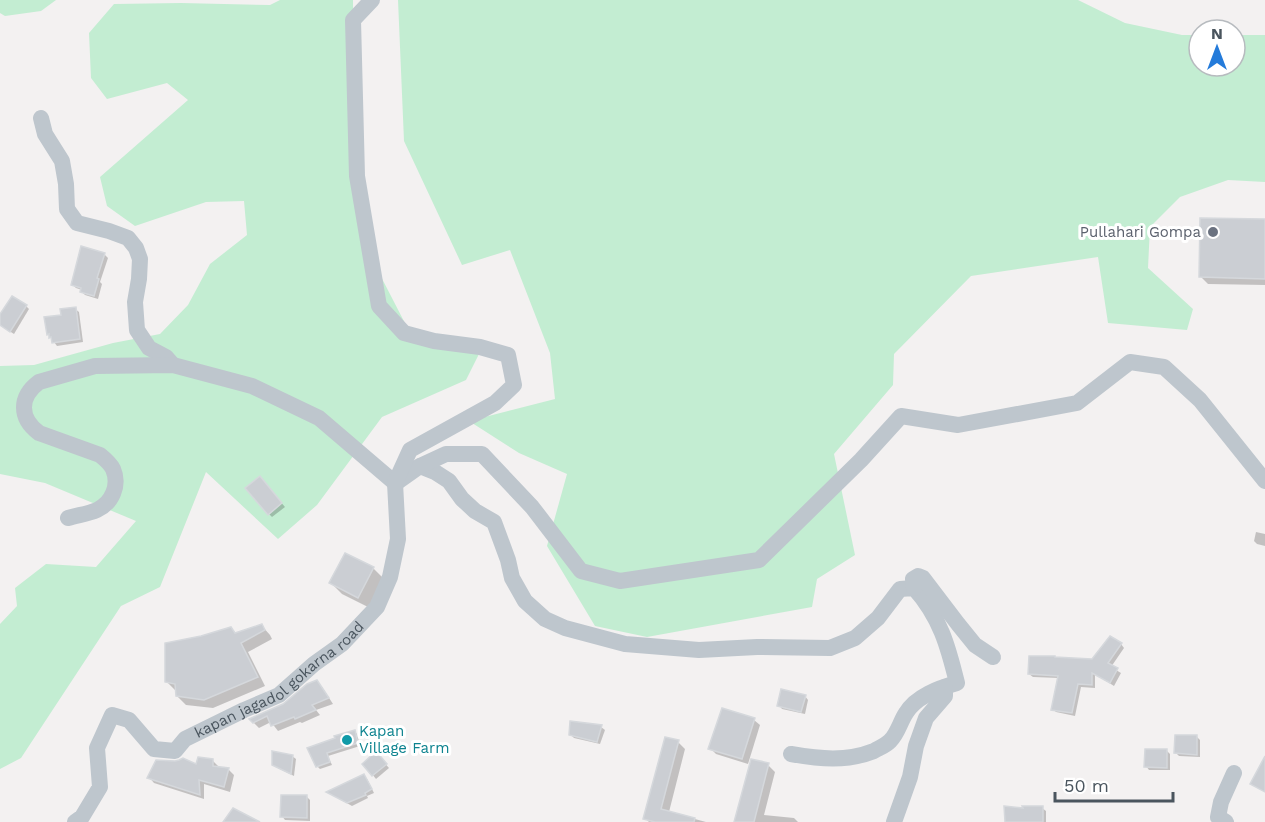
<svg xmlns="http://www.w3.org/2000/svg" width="1265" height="822" viewBox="0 0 1265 822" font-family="'Work Sans',sans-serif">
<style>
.green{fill:#c3edd2}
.shadow{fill:#0003}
.building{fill:#cbced3;stroke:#d5d8dc;stroke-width:1.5}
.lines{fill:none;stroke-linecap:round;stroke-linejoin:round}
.street{stroke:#bec6cd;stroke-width:16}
.worship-dot{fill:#6b7280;stroke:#fff;stroke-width:2}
.culture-dot{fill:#0f9aa8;stroke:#fff;stroke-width:2}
.labels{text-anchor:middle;stroke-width:6;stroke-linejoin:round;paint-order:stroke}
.worship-label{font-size:15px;fill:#5b616d;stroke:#fff;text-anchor:end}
.street-label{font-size:15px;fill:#4a555e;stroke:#fff}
.culture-label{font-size:15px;fill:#0d838f;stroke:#fff;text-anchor:start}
</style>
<rect width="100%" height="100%" fill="#f3f1f1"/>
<!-- green -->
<g class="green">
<polygon points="0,0 56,0 41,11 5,16 0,13"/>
<polygon points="280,0 353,0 354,152 376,267 409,331 479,354 466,380 382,417 317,505 278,539 206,472 160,587 121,606 21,758 0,769 0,624 17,606 15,588 46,564 96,567 136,521 45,483 0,474 0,366 34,365 113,343 160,334 188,305 210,264 247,235 244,201 206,202 135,226 107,206 100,177 188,100 167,83 107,99 91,78 89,33 114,4 181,3 270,5"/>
<polygon points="398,0 1078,0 1125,23 1182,35 1199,35 1199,66 1235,66 1235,35 1265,35 1265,182 1228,180 1180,197 1150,227 1148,268 1193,309 1187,330 1108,323 1098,257 971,276 894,354 893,385 834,454 855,555 817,579 812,607 647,637 595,626 547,546 567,474 519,453 469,421 555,399 550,353 510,250 462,265 404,141"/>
</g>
<!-- shadow -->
<g class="shadow">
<polygon points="1265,220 1265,285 1208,284 1201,277"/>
<polygon points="104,254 108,258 100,282 102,284 98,299 85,295 81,291 82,290 76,288 73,285"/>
<polygon points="26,306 29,309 14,334 0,325 0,317"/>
<polygon points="75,309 79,312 83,342 57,346 48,334 63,316"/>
<polygon points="263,481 285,507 272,517 269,514"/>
<polygon points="1256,532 1265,534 1265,546 1257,544 1254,541"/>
<polygon points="373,568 384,579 370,608 342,594 331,583"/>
<polygon points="262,626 270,635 272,639 248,652 265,686 213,708 186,705 177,696 176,691 167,682 231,629 237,634"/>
<polygon points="1121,644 1124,648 1111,667 1121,673 1114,686 1095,674 1095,688 1081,687 1075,716 1056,712 1053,709 1059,678 1033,677 1029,674 1093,661"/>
<polygon points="316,681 322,687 333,704 316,710 320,715 302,723 300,722 278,731 271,722 259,728 251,720 284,706"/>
<polygon points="805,696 808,700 805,714 782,709 779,705"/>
<polygon points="754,720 760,725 748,764 716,754 710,748"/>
<polygon points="601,727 605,730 600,744 574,738 571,735"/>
<polygon points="355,732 357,734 360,746 328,756 332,765 320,769 317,766 309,749"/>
<polygon points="1196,736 1200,740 1200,757 1179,756 1176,753"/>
<polygon points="678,742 685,749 669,812 706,822 649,822 645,818"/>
<polygon points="1167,751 1170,754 1170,770 1149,770 1146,766"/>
<polygon points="376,753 389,768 376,779 364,764"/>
<polygon points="292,756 296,759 294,776 278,768 274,764"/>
<polygon points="212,760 218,766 218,768 229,770 234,775 230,792 204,784 204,799 154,783 149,777 196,767"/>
<polygon points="768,765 775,772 764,815 794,818 798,822 736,822"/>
<polygon points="364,776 367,779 374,793 367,796 368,798 352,806 329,793"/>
<polygon points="307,797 310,800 310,821 285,820 282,816"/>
<polygon points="1042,808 1046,811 1046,822 1006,822 1024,810"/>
</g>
<!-- building -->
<g class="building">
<polygon points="1200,218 1265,219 1265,279 1199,277"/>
<polygon points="81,246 105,253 97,278 99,279 94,296 80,292 81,288 71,285"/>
<polygon points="12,296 27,305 10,332 0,325 0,314"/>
<polygon points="76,307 80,339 52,343 51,337 49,338 49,334 47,335 44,317 61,315 60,309"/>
<polygon points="260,476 282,503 268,515 245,488"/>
<polygon points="345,553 374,567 358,598 329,583"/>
<polygon points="262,624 265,630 241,643 258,677 204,700 176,696 175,684 165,682 165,643 201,636 231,627 235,633"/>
<polygon points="1110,636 1122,643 1108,663 1118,668 1110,683 1092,673 1092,685 1078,684 1072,713 1051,710 1058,676 1028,674 1029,656 1055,656 1055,657 1092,659"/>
<polygon points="317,680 329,698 312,705 316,710 295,719 294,717 271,726 267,716 253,723 249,719 283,704 307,684"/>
<polygon points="781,689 806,695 801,712 777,706"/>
<polygon points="722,708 755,718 742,759 708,749"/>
<polygon points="570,721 602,725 597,742 569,735"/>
<polygon points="355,730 358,743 327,753 330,762 316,767 307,748 335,738 334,736"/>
<polygon points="1175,735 1197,735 1197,755 1174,753"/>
<polygon points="665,737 679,740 661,809 695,818 694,822 655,822 643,819"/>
<polygon points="1145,749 1167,749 1167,768 1144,767"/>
<polygon points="272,751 293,755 291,774 272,765"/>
<polygon points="376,751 387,764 372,776 362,764"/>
<polygon points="1265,756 1265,792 1250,784"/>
<polygon points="198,757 213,759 213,766 229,768 224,787 199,780 200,795 147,778 156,760 175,761 179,760 183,758 196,764"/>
<polygon points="751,759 769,763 754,822 734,822"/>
<polygon points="364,774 372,789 365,793 366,795 347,803 326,792"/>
<polygon points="281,795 307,795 307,818 280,817"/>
<polygon points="1004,806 1023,808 1022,806 1043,806 1043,822 1005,822"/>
<polygon points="233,808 260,822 223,822"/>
</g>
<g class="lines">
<!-- street -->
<g class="street">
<polyline points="41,118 45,134 62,161 66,184 67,209 77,223 109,231 128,238 136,248 140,259 139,279 135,302 137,330 149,348 166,357 173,365"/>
<path d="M420 466 435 472 449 481 462 499 475 511 494 522 508 560 512 578 525 601 545 619 565 628 625 644 699 650 757 647 830 648 855 638 878 618 900 589 914 588C940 617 948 646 957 683 939 688 916 696 906 713 900 722 898 733 890 741 885 746 879 748 874 751 846 762 820 759 791 754"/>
<polyline points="396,483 420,466 446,454 482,454 532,507 581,571 620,581 759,560 861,460 901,416 958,425 1077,403 1130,362 1164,367 1200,400 1265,481"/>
<path d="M68 518C78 515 88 514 97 510 112 503 120 485 113 469 110 463 105 459 100 455L39 433C19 418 19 397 39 382L95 366 173 365 252 386 319 418 395 483"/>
<polyline points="914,588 913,579 918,576 923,578 958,624 975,645 993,657"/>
<path id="s1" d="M75 822 82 817 100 787 97 748 112 715 129 720 154 749 175 751 185 739 244 710 279 695 314 664 342 644 377 607 390 577 398 539 395 483 410 450 495 403 514 385 508 355 480 347 434 341 404 333 379 306 357 176 353 20 372 0"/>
<polyline points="894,822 910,777 916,746 926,718 945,696 945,687"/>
<polyline points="1226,822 1218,817 1221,802 1234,773"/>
</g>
</g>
<!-- markers -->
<circle class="worship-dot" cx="1213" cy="232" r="6"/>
<circle class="culture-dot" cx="347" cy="740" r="6"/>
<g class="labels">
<!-- worship labels -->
<g class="worship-label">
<text x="1201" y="237">Pullahari Gompa</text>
</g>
<!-- street labels -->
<g class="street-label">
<text dy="5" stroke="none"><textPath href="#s1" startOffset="324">kapan jagadol gokarna road</textPath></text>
</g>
<!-- culture labels -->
<g class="culture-label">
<text x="359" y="736">Kapan<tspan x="359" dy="17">Village Farm</tspan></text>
</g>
</g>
<!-- north arrow -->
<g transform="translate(1217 48)"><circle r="28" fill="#ffffff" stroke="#b7bbbf" stroke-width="1.5"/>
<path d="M0-4.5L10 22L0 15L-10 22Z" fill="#247bda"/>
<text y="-9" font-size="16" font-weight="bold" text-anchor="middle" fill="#4a555e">N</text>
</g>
<!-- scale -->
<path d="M1055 792v9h118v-9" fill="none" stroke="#4a555e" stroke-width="3"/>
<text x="1064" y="792" font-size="18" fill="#4a555e" stroke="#ffffff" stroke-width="4.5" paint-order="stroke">50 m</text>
</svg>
